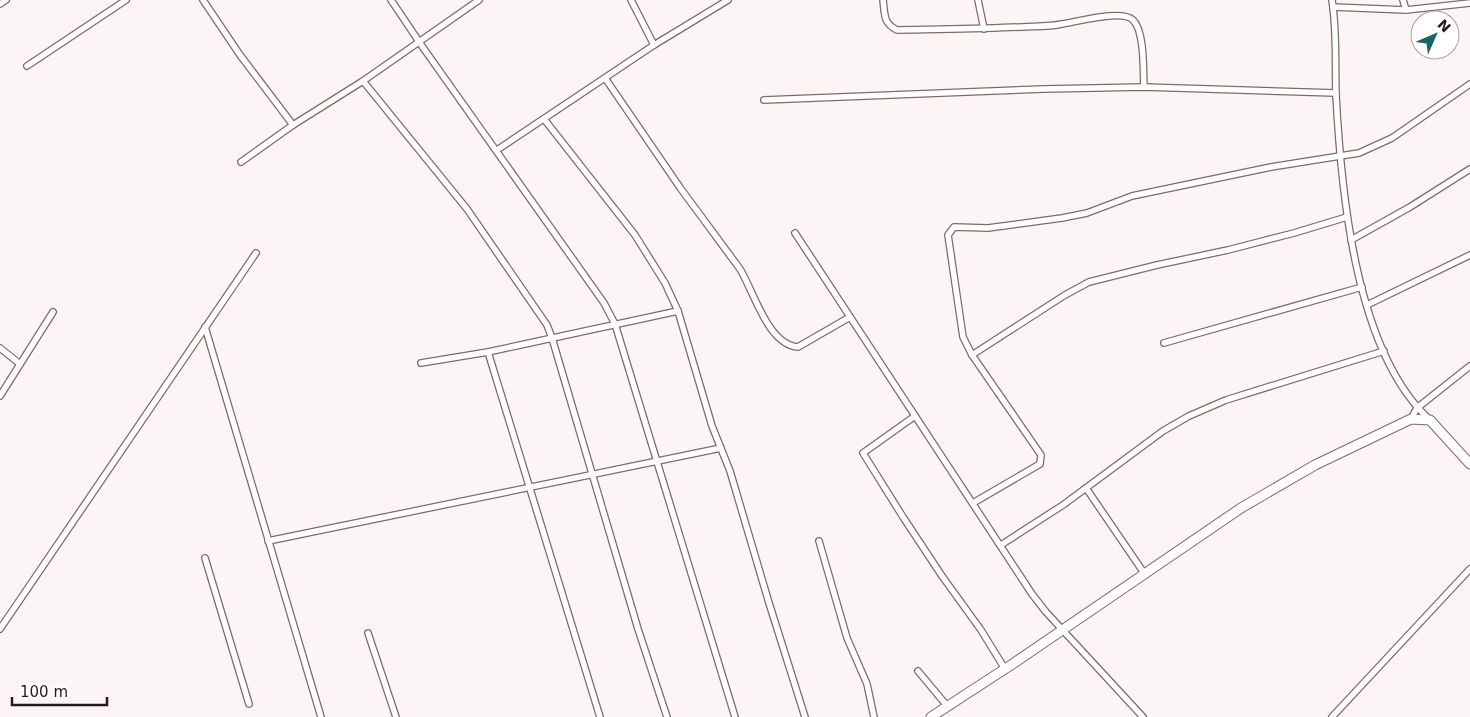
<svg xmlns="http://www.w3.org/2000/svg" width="1470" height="717" viewBox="0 0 1470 717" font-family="'DejaVu Sans',sans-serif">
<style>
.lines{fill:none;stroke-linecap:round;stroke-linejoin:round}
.street-casing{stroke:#836868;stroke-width:8}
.secondary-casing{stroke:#836868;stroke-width:11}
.street{stroke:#fff;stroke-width:5.5}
.secondary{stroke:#fff;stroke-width:9}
</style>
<rect width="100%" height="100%" fill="#fcf5f5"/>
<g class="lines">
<!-- street casing -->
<g class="street-casing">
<g id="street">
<polyline points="203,0 240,55 293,125"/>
<polyline points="391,0 424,49 604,303 615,324 735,717"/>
<polyline points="631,0 654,45"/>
<path d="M883 0C885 15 883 23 897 30 938 29 979 29 1020 27 1034 26 1048 27 1062 24 1077 22 1122 9 1133 20 1145 32 1143 71 1144 87"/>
<polyline points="978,0 984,29"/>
<path d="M1332 0C1337 31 1335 63 1336 95 1341 190 1355 352 1430 420"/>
<polyline points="1403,0 1406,10"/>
<polyline points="0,4 6,0"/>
<polyline points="1333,7 1406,10 1470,3"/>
<polyline points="27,66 126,0"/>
<path d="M605 78 681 189 740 269C754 292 768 345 798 347L850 317"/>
<polyline points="363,81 467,209 547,325 552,338 638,629 667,717"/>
<polyline points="764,100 1044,89 1144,87 1336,93"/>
<polyline points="544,119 635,235 665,283 678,311 712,426 730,471 769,603 805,717"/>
<polyline points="497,150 654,45 728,0"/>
<polyline points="241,162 293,125 363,81 479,0"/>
<polyline points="795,233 1032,594 1046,612 1143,717"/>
<polyline points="1351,240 1410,207 1470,169"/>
<polyline points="1367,305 1470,255"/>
<polyline points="205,327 321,717"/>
<polyline points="1164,343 1362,287"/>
<polyline points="0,348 20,364"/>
<polyline points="488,352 600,717"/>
<polyline points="972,355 1065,295 1089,282 1157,265 1228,250 1294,233 1347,217"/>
<polyline points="421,363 488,352 678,311"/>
<polyline points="0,396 53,312"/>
<polyline points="915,416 863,453 903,517 942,576 981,630 1005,669"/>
<polyline points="1411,419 1417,408 1470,366"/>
<polyline points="1086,488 1144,573"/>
<polyline points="973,503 1040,464 1041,455 972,355 963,337 948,235 954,227 988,228 1062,218 1087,213 1132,196 1271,167 1359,153 1392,138 1470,84"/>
<polyline points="268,541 721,448"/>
<polyline points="819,541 847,638 867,684 874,717"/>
<polyline points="1001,545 1063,505 1163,431 1189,416 1226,400 1384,351"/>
<polyline points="205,558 249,704"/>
<polyline points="0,629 256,253"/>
<polyline points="368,633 396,717"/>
<polyline points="918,671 948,707"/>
<polyline points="1332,717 1470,569"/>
</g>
</g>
<!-- secondary casing -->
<g class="secondary-casing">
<polyline id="secondary" points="931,717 1014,663 1241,508 1315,465 1411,419 1430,420 1470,464"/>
</g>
<!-- street -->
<use href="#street" class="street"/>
<!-- secondary -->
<use href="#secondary" class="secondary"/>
</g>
<!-- north arrow -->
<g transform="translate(1435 35) rotate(45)"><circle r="24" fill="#ffffff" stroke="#a8a4a3"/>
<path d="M0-4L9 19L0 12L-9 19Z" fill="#17666a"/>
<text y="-8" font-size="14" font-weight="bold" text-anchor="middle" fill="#251b1a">N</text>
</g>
<!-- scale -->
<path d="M12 697v8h95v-8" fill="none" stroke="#251b1a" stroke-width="2.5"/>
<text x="20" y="697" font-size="15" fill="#251b1a" stroke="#ffffff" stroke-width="4" paint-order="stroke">100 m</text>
</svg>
